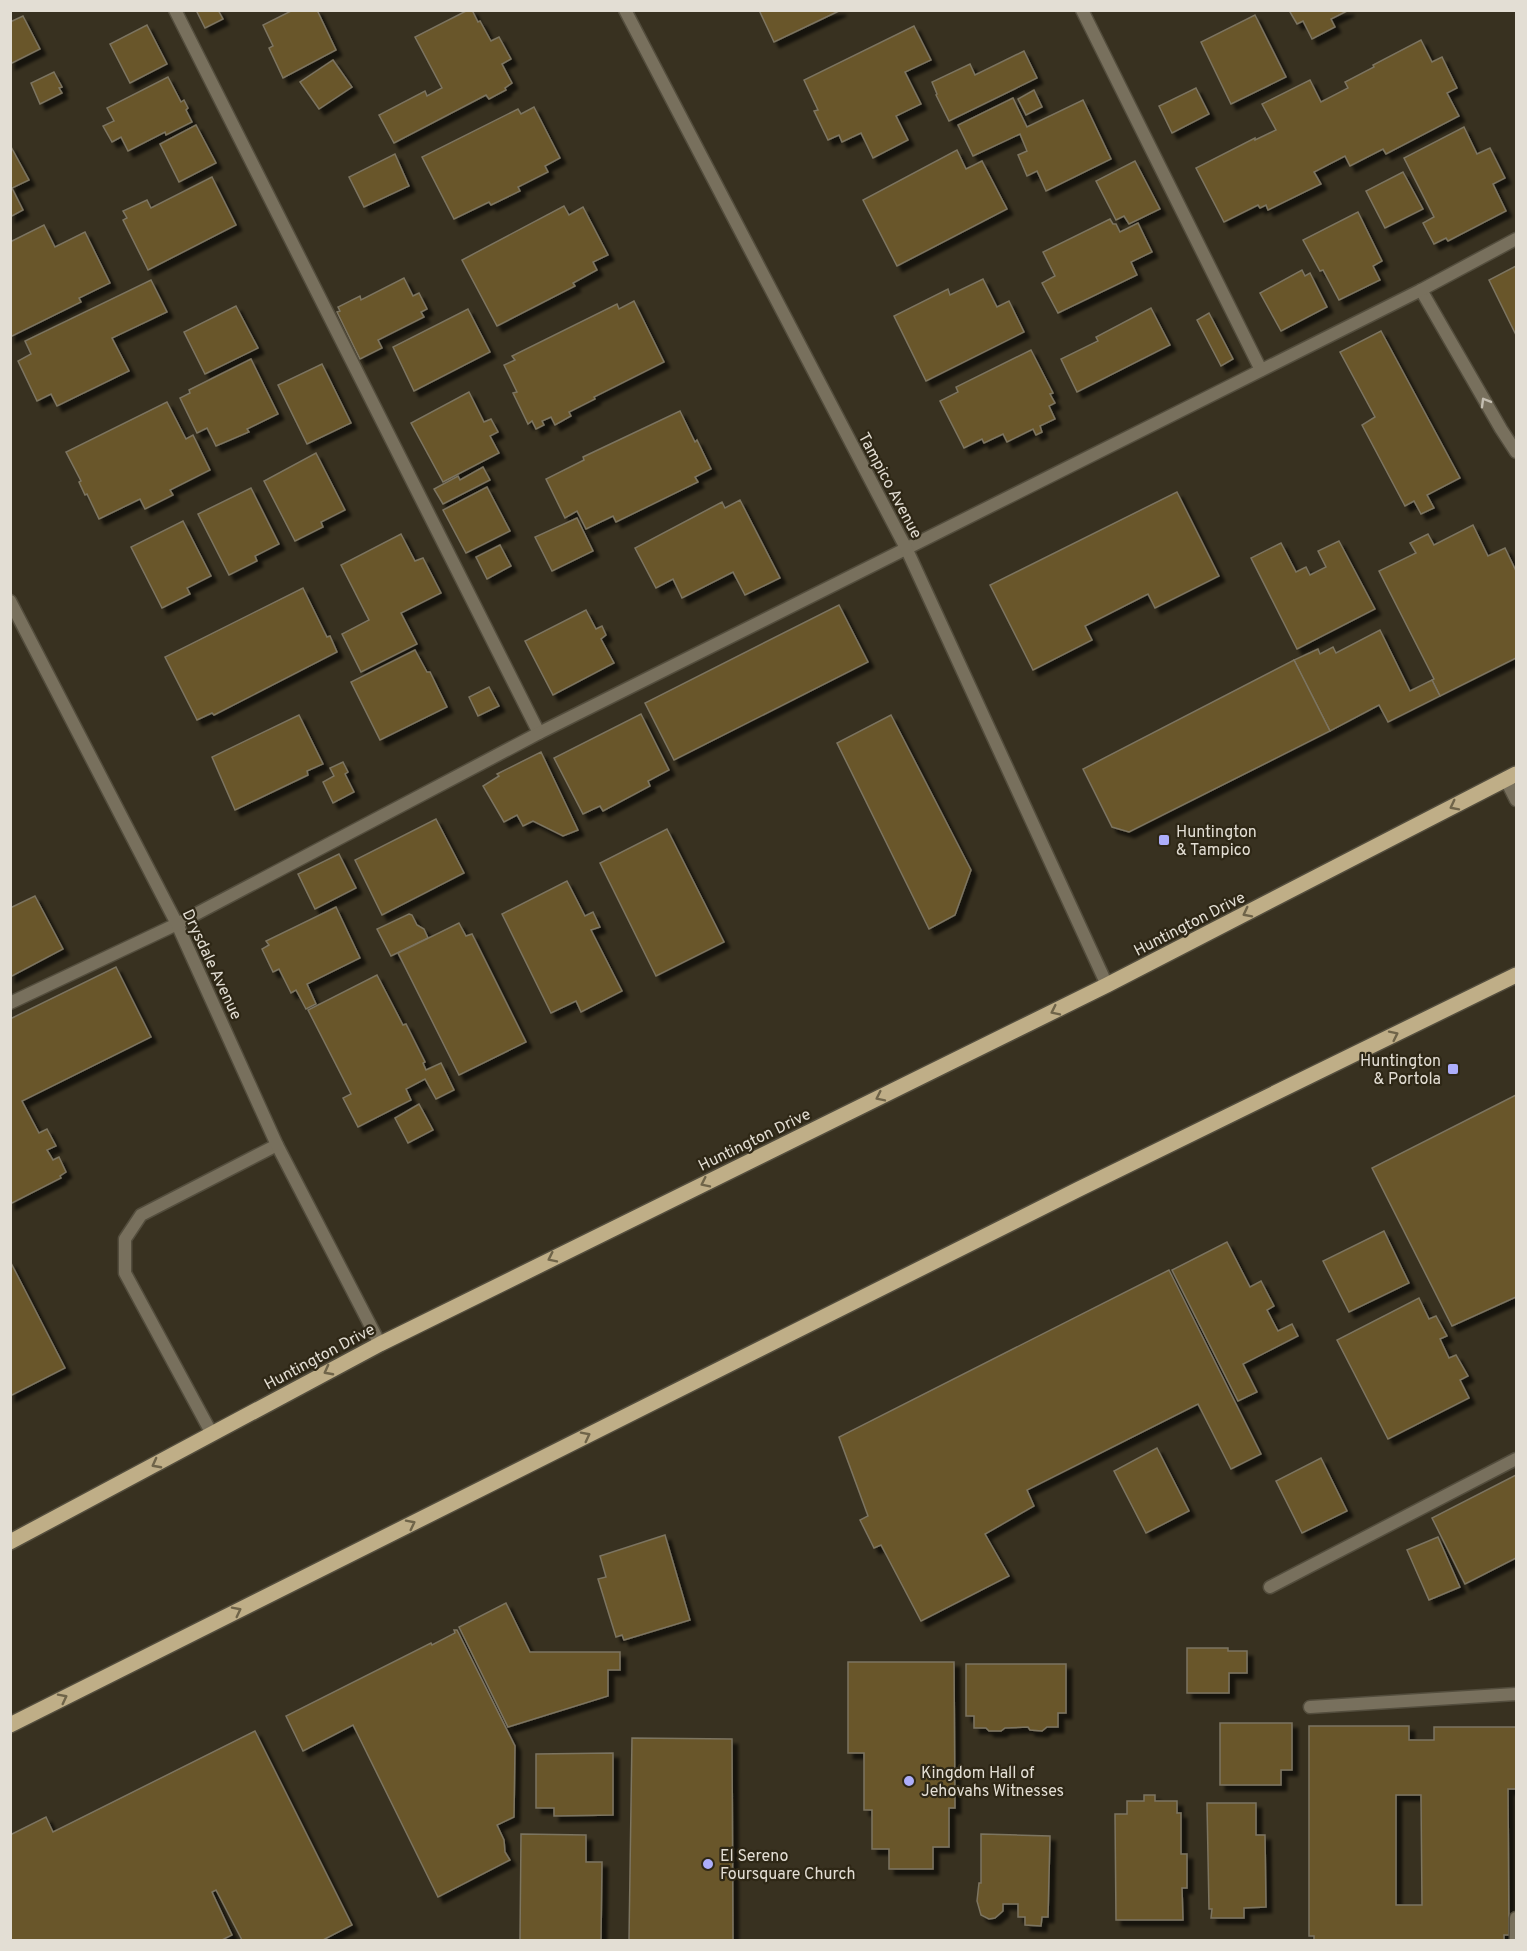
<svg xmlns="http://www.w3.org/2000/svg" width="1527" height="1951" viewBox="0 0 1527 1951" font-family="Overpass,sans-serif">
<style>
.building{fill:#69562a;stroke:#7c7461;stroke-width:1.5;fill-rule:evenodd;filter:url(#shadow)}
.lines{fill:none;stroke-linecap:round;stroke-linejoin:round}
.service-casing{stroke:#534d3d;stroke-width:15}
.minor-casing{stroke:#534d3d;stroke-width:15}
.primary-casing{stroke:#534d3d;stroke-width:18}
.service{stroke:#78705d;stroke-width:12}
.minor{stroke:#78705d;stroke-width:12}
.primary{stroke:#bfae87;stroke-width:15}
.oneway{stroke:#c3bdb0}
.oneway2{stroke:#6f6449}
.poi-dot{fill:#adaefb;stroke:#2e2716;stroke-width:2}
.labels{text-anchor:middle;stroke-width:4.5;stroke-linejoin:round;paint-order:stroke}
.street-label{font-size:16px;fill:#e3ded4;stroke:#2e2716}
.poi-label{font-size:16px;fill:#e3ded4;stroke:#2e2716;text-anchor:start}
</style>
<defs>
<filter id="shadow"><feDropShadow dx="5.5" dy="5.5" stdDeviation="1.5" flood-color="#0009"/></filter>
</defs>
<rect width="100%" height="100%" fill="#383120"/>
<!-- building -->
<g class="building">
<polygon points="196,10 218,10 223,19 205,28"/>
<polygon points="293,10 317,10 336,50 283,78 269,48 273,46 263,25"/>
<polygon points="468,10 472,10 478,22 480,21 491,41 499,37 511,59 502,64 512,83 505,88 506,90 489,99 486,95 394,143 379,115 425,91 427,96 442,88 415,37"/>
<polygon points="759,10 841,10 774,42"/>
<polygon points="1293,10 1349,10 1331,19 1335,27 1312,39 1303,21 1297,24 1290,12"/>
<polygon points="1255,15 1286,77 1231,104 1201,42"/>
<polygon points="23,16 40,49 10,64 10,22"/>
<polygon points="147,25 167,64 130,83 110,44"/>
<polygon points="914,26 931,60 905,72 921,104 896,116 908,140 873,158 861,133 842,142 839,135 828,140 814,111 818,110 804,80"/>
<polygon points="1421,40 1432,62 1442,57 1457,88 1447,93 1459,116 1386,154 1383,149 1350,166 1345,156 1314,172 1321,184 1268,210 1266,205 1260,208 1258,205 1224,222 1196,168 1255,138 1255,140 1276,130 1262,104 1310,80 1321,102 1348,88 1345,82 1374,67 1373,65"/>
<polygon points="1024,51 1037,78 949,121 936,95 937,94 932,82 970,64 975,75"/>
<polygon points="333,60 352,87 319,109 300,82"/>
<polygon points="54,72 62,87 59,88 62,93 40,104 31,83"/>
<polygon points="168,77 181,102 184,100 188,108 186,110 192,122 166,135 165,132 128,151 121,137 112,142 103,126 114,121 107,108"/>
<polygon points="1196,88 1209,114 1172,133 1159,106"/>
<polygon points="1034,90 1042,107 1026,115 1018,99"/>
<polygon points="1013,98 1027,127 1083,100 1111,159 1046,191 1037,171 1027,176 1018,155 1027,151 1020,134 973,156 958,125"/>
<polygon points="534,107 560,158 545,166 548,172 518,187 520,191 491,205 489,202 454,219 422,157 518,109 521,114"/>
<polygon points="196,125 216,163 179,182 160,144"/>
<polygon points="1464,127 1477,154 1490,148 1505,178 1493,184 1506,211 1448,241 1446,238 1434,244 1423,223 1434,217 1404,158"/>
<polygon points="10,145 29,180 12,188 23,210 10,217"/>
<polygon points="957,150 966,169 982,161 1007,209 897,266 863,200"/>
<polygon points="395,154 409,186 364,207 349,177"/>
<polygon points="1135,161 1160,209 1129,224 1124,216 1116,220 1096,181"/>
<polygon points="1403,172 1423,209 1385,228 1366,191"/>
<polygon points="212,177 236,225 148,270 123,220 127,218 123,211 147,200 151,208"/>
<polygon points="564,206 569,215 583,207 608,255 593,262 597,270 573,283 575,286 497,326 462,260"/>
<polygon points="1358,212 1382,261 1373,266 1380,280 1339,300 1323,270 1320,271 1303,240"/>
<polygon points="1110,219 1113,224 1116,224 1120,232 1138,223 1152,252 1131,262 1137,275 1058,313 1042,283 1055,276 1043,252"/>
<polygon points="44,225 55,247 85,232 110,283 79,298 81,302 10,337 10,242"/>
<polygon points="1516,266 1516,335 1489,280"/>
<polygon points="1302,270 1305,276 1310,273 1327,307 1281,331 1260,293"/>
<polygon points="404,278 413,296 419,293 427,309 421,312 424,317 378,340 382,348 360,359 337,312 340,311 338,307 360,296 361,300"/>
<polygon points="983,279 997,307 1009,301 1024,332 926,381 894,316 948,289 950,295"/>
<polygon points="151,280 167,312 112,338 129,371 57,406 51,394 37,401 18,361 31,354 25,341"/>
<polygon points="634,301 664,362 594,397 595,399 569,412 571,416 555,425 551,417 542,421 544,425 536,429 532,421 528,424 513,393 517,392 504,365 515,360 512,356 617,304 619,309"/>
<polygon points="236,306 258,348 205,374 184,332"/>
<polygon points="1151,308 1170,345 1077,392 1061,359 1098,341 1096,337"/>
<polygon points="468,309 490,352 414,391 393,347"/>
<polygon points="1209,313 1233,359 1221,366 1197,320"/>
<polygon points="1381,331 1460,478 1427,495 1434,508 1421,514 1414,501 1405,506 1362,425 1375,417 1340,352"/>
<polygon points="1031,350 1053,393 1050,394 1055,403 1049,406 1055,419 1040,426 1042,432 1036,435 1033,429 1007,442 1003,434 984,443 982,439 964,448 940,401 958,392 956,387"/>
<polygon points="251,359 278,414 247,429 249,432 216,446 207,428 197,433 180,398 190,393 189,390"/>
<polygon points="322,364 351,423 307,444 278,385"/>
<polygon points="469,392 484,422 491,419 498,432 490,436 499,453 443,482 411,423"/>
<polygon points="167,402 186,439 193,435 210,470 170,490 173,495 145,509 140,499 99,519 87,494 85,495 79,482 81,481 66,452"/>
<polygon points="680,411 695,442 697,440 711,469 695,477 698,482 616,522 613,516 586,529 577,511 565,518 546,479 584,460 583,457"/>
<polygon points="316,453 345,510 321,522 323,527 295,541 264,481"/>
<polygon points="483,467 490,480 443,504 434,489 458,476 460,480"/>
<polygon points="487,487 510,531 466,553 443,510"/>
<polygon points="251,488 279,544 255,556 257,561 229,575 198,514"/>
<polygon points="1177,492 1219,576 1155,608 1148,594 1085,626 1092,640 1033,670 990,585"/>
<polygon points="740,500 780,578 745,595 733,572 682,598 673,579 656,588 635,548 722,502 725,508"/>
<polygon points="577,518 593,551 552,571 535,537"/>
<polygon points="183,521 211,576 187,588 190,594 162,608 131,547"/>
<polygon points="1473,525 1488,556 1505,548 1516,571 1516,658 1440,696 1432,680 1434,679 1379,571 1416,553 1410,543 1428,534 1434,545"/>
<polygon points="401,534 415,561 423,558 441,593 401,613 417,644 361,672 342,634 369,620 341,565"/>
<polygon points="1339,541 1375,609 1297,649 1251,558 1281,543 1296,572 1306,567 1310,575 1326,567 1318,551"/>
<polygon points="500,545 511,566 487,579 476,557"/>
<polygon points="303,588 327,637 330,636 337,652 214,715 212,713 197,720 165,657"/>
<polygon points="839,605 868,662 674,760 645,703"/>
<polygon points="586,610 596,629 602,626 606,635 601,639 614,663 553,695 525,641"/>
<polygon points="1380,630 1410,691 1432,680 1440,696 1388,722 1379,705 1330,731 1294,660 1318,649 1320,654 1333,647 1336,653"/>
<polygon points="415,650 427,672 430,672 447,707 380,740 351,682"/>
<polygon points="1294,660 1330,731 1129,832 1112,827 1083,769"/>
<polygon points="489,687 499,706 478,716 469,697"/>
<polygon points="641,714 669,770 648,781 650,786 603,811 600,806 583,814 554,758"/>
<polygon points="299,715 323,764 307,771 308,775 235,810 212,757"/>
<polygon points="891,715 971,870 955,915 929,929 837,743"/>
<polygon points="541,752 578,830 563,836 533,821 523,826 517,815 504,822 483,786 499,776 497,774"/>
<polygon points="343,762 348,772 345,774 354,792 333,803 323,782 334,776 330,768"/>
<polygon points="436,819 464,873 382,915 355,860"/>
<polygon points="667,829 724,942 656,976 600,863"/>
<polygon points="339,854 356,888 315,909 298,874"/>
<polygon points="567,881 585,916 593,912 600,927 591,930 622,991 581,1012 576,1001 551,1013 502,914"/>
<polygon points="35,896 63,949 10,977 10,908"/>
<polygon points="336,907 360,958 307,984 316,1004 306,1009 296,990 291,993 279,969 273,972 262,949 269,945 266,941"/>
<polygon points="409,914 412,915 417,925 424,929 428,938 391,956 377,929"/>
<polygon points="459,923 466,936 472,934 526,1042 459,1075 398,953"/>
<polygon points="116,967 151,1037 22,1101 39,1133 47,1129 56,1146 47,1150 53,1160 59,1157 66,1172 60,1176 61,1178 10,1204 10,1019"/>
<polygon points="377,975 403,1025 406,1024 425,1062 423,1063 426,1070 441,1063 454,1090 436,1099 425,1079 406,1089 411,1100 358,1127 343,1098 351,1094 308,1010"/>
<polygon points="1516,1095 1516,1297 1452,1326 1372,1168"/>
<polygon points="419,1104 433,1130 408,1143 395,1118"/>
<polygon points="1384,1231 1409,1283 1349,1312 1323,1261"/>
<polygon points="1227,1242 1250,1287 1261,1281 1274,1306 1267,1310 1278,1331 1292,1324 1298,1336 1243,1364 1257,1392 1238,1401 1172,1270"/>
<polygon points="10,1261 65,1368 10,1396"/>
<polygon points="1169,1270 1261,1454 1231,1469 1198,1404 1027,1490 1034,1506 985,1534 1009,1576 921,1621 881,1545 874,1548 860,1520 868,1516 839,1437"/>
<polygon points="1419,1298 1429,1319 1436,1316 1447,1336 1440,1339 1449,1358 1456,1355 1468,1376 1460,1380 1469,1398 1388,1439 1337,1340"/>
<polygon points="1157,1448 1189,1511 1146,1533 1114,1471"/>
<polygon points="1321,1458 1347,1511 1302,1533 1276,1481"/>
<polygon points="1516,1475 1516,1558 1465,1584 1432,1518"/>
<polygon points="665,1535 690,1620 624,1640 622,1635 616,1637 598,1579 606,1577 600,1556"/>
<polygon points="1438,1537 1460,1587 1429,1600 1407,1550"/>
<polygon points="506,1603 530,1652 620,1652 620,1670 608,1670 608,1696 508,1727 459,1627"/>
<polygon points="454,1630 457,1630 515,1746 514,1817 497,1825 504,1840 505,1852 510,1860 438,1897 353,1725 303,1751 286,1716 431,1643 432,1645 455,1633"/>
<polygon points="1187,1648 1228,1648 1228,1651 1247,1651 1247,1673 1229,1673 1229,1693 1187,1693"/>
<polygon points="848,1662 954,1662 955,1808 949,1808 949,1847 933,1847 933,1869 889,1869 889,1849 872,1849 872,1810 864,1810 864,1753 848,1753"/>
<polygon points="966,1664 1066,1664 1066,1713 1058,1713 1058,1727 1047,1727 1042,1731 1030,1730 1028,1727 1005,1728 1001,1731 989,1731 986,1728 974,1728 974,1716 966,1716"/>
<polygon points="1220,1723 1292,1723 1292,1770 1281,1770 1281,1785 1220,1785"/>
<path d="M1309 1726H1409V1740H1434V1727H1516V1789H1508L1509 1935H1504V1940H1314V1936H1309ZM1396 1795H1421L1422 1905H1396Z"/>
<polygon points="255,1731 352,1925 323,1940 242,1940 216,1890 212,1892 232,1935 222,1940 10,1940 10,1835 46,1817 53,1832"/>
<polygon points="632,1738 732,1739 733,1940 629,1940"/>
<polygon points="613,1753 613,1815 554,1816 554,1808 536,1808 536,1754"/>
<polygon points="1144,1795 1155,1795 1155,1801 1177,1801 1177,1813 1181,1813 1181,1854 1187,1854 1187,1888 1182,1888 1183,1920 1116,1920 1115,1814 1127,1814 1127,1801 1144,1801"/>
<polygon points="1207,1803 1256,1803 1256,1835 1265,1835 1266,1907 1244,1908 1244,1918 1211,1918 1212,1909 1209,1909"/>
<polygon points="521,1834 586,1835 586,1862 602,1862 601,1940 520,1940"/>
<polygon points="981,1834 1050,1836 1048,1917 1042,1917 1041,1926 1025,1925 1025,1917 1018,1917 1018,1904 1003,1904 1003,1911 995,1918 989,1919 981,1915 977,1901 979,1883 981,1883"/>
</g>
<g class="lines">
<!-- service casing -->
<g class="service-casing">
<g id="service">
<polyline points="175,10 539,733"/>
<polyline points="1082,10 1261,370"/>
<polyline points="1421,290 1501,429 1516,452"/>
<polyline points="10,1003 177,924 539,733 1421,290 1516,239"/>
<polyline points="212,1434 125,1273 125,1239 141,1215 277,1145"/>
<polyline points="1270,1587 1516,1459"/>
<polyline points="1310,1707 1516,1694"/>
<polyline points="1516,1940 1516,1918"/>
</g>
</g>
<!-- minor casing -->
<g class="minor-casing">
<g id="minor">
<polyline points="625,10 907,550 1107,985"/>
<polyline points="10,601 177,924 277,1145 380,1344"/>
<polyline points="1506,780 1516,800"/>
</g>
</g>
<!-- primary casing -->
<g class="primary-casing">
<g id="primary">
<polyline points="10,1542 380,1344 1107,985 1516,774"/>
<polyline points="10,1725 1079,1189 1516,975"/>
</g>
</g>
<!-- service -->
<use href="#service" class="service"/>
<!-- minor -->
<use href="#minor" class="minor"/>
<!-- primary -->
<use href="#primary" class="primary"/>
</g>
<!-- one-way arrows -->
<defs><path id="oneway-chevron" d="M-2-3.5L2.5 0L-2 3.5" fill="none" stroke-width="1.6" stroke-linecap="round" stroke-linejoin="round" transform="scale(1.5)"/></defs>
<use class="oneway" href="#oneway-chevron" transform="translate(1485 402) rotate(-120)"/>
<g class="oneway2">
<use href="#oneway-chevron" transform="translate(1454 806) rotate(153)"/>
<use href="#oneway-chevron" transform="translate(1247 913) rotate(153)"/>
<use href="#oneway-chevron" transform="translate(1055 1011) rotate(154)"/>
<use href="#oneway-chevron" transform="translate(1394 1035) rotate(-26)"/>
<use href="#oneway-chevron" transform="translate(880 1097) rotate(154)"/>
<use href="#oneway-chevron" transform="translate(705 1183) rotate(154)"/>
<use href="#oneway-chevron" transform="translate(552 1258) rotate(154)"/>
<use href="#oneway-chevron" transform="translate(328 1371) rotate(152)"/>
<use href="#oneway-chevron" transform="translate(586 1436) rotate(-27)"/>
<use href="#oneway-chevron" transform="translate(156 1464) rotate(152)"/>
<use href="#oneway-chevron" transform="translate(411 1524) rotate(-27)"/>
<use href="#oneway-chevron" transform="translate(237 1611) rotate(-27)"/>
<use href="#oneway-chevron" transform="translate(63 1698) rotate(-27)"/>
</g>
<!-- markers -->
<g class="poi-dot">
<rect x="1158" y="834" width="12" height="12" rx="3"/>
<rect x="1447" y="1063" width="12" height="12" rx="3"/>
<circle cx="909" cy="1781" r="6"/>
<circle cx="708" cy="1864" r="6"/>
</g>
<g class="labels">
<!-- street labels -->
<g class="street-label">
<text transform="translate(891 485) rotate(62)" y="6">Tampico Avenue</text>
<text transform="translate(1189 923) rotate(-27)" y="6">Huntington Drive</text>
<text transform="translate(213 964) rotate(65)" y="6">Drysdale Avenue</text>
<text transform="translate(754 1139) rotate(-26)" y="6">Huntington Drive</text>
<text transform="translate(319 1356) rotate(-28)" y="6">Huntington Drive</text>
</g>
<!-- poi labels -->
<g class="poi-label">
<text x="1176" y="837">Huntington<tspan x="1176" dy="18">&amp; Tampico</tspan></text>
<text x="1441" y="1066" text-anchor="end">Huntington<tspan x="1441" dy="18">&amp; Portola</tspan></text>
<text x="921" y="1778">Kingdom Hall of<tspan x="921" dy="18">Jehovahs Witnesses</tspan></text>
<text x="720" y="1861">El Sereno<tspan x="720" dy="18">Foursquare Church</tspan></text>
</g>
</g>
<!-- border -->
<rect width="1527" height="1951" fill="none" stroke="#e3ded4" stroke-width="24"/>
</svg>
